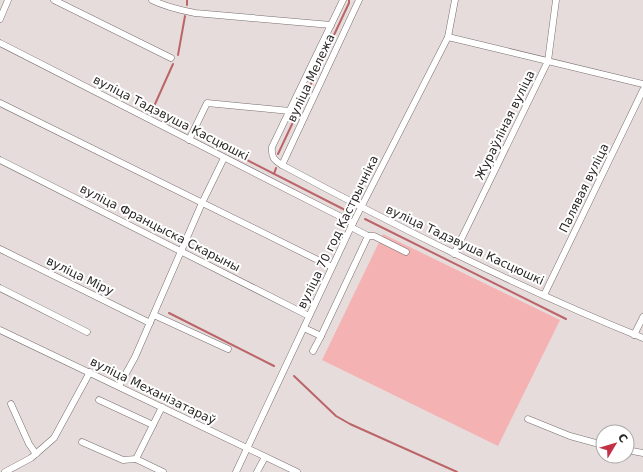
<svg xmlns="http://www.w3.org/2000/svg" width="643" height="472" viewBox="0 0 643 472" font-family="'DejaVu Sans',sans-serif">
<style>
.green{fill:#f5b2b3}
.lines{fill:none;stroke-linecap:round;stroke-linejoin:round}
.stream{stroke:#bb6569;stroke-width:2}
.minor-casing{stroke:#786f6f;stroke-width:7}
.minor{stroke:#fff;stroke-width:6}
.labels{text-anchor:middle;stroke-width:4;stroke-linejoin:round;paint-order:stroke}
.street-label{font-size:12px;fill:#2a2626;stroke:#fff}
</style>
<rect width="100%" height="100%" fill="#e7dcdc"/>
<!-- green -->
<polygon class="green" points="383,234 560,320 498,446 322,360"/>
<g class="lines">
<!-- stream -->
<g class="stream">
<polyline points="187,5 187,0"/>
<polyline points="178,55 185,16"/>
<polyline points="151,113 173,64"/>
<polyline points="162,119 185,129"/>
<polyline points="198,135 347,211"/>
<polyline points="278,154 349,3 349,0"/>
<polyline points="274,174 276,168"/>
<polyline points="365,219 566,319"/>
<polyline points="169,313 274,366"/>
<polyline points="294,376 336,416 350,424 457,472"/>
</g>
<!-- minor casing -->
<g class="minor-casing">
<g id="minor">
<polyline points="54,0 171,58"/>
<path d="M152 0C166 7 180 10 195 13L331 25"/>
<path d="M343 0 272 147C271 157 274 160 282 165 399 228 519 288 643 338"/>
<polyline points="0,19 8,0"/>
<polyline points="448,37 643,84"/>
<polyline points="0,43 353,223"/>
<polyline points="0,103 332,267"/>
<polyline points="189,140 207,103 290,111"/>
<polyline points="0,160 309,316"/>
<polyline points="282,165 359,0"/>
<polyline points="368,236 374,236 406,252"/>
<polyline points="0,249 150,323"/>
<polyline points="454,254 548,61 556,0"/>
<polyline points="0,288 87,332"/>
<polyline points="544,295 643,90"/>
<polyline points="154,315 228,349"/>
<polyline points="304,328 321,336 368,236 351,227"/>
<polyline points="0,330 297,472"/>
<polyline points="634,335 643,317"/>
<polyline points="313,351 321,336"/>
<polyline points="119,386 135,357 202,203 224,158"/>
<polyline points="99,400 153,425"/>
<polyline points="11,404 29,444 36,454"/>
<polyline points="162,407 136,459 163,472"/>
<polyline points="528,419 570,436 603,445"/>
<polyline points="82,442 123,460 136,459"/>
<polyline points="627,450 643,453"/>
<polyline points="5,472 31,458 54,438 90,372"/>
<polyline points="236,472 351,227 448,37 455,0"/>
<polyline points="257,472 265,457"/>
</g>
</g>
<!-- minor -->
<use href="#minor" class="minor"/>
</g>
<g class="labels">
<!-- street labels -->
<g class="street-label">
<text transform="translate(311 78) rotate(-65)" y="4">вуліца Мележа</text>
<text transform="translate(171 118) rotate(27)" y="4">вуліца Тадэвуша Касцюшкі</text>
<text transform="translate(505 125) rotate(-64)" y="4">Жураўліная вуліца</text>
<text transform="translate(584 188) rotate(-64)" y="4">Палявая вуліца</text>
<text transform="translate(160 228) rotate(27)" y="4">вуліца Францыска Скарыны</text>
<text transform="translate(338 232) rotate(-64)" y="4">вуліца 70 год Кастрычніка</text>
<text transform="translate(465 245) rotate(25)" y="4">вуліца Тадэвуша Касцюшкі</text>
<text transform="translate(80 276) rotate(26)" y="4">вуліца Міру</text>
<text transform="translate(153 391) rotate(26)" y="4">вуліца Механізатараў</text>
</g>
</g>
<!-- north arrow -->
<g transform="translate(615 444) rotate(52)"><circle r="19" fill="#ffffff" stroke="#aaa8a8"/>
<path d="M0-3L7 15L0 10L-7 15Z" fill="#c23146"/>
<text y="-6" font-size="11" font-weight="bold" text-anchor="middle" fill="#2a2626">С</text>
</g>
</svg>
